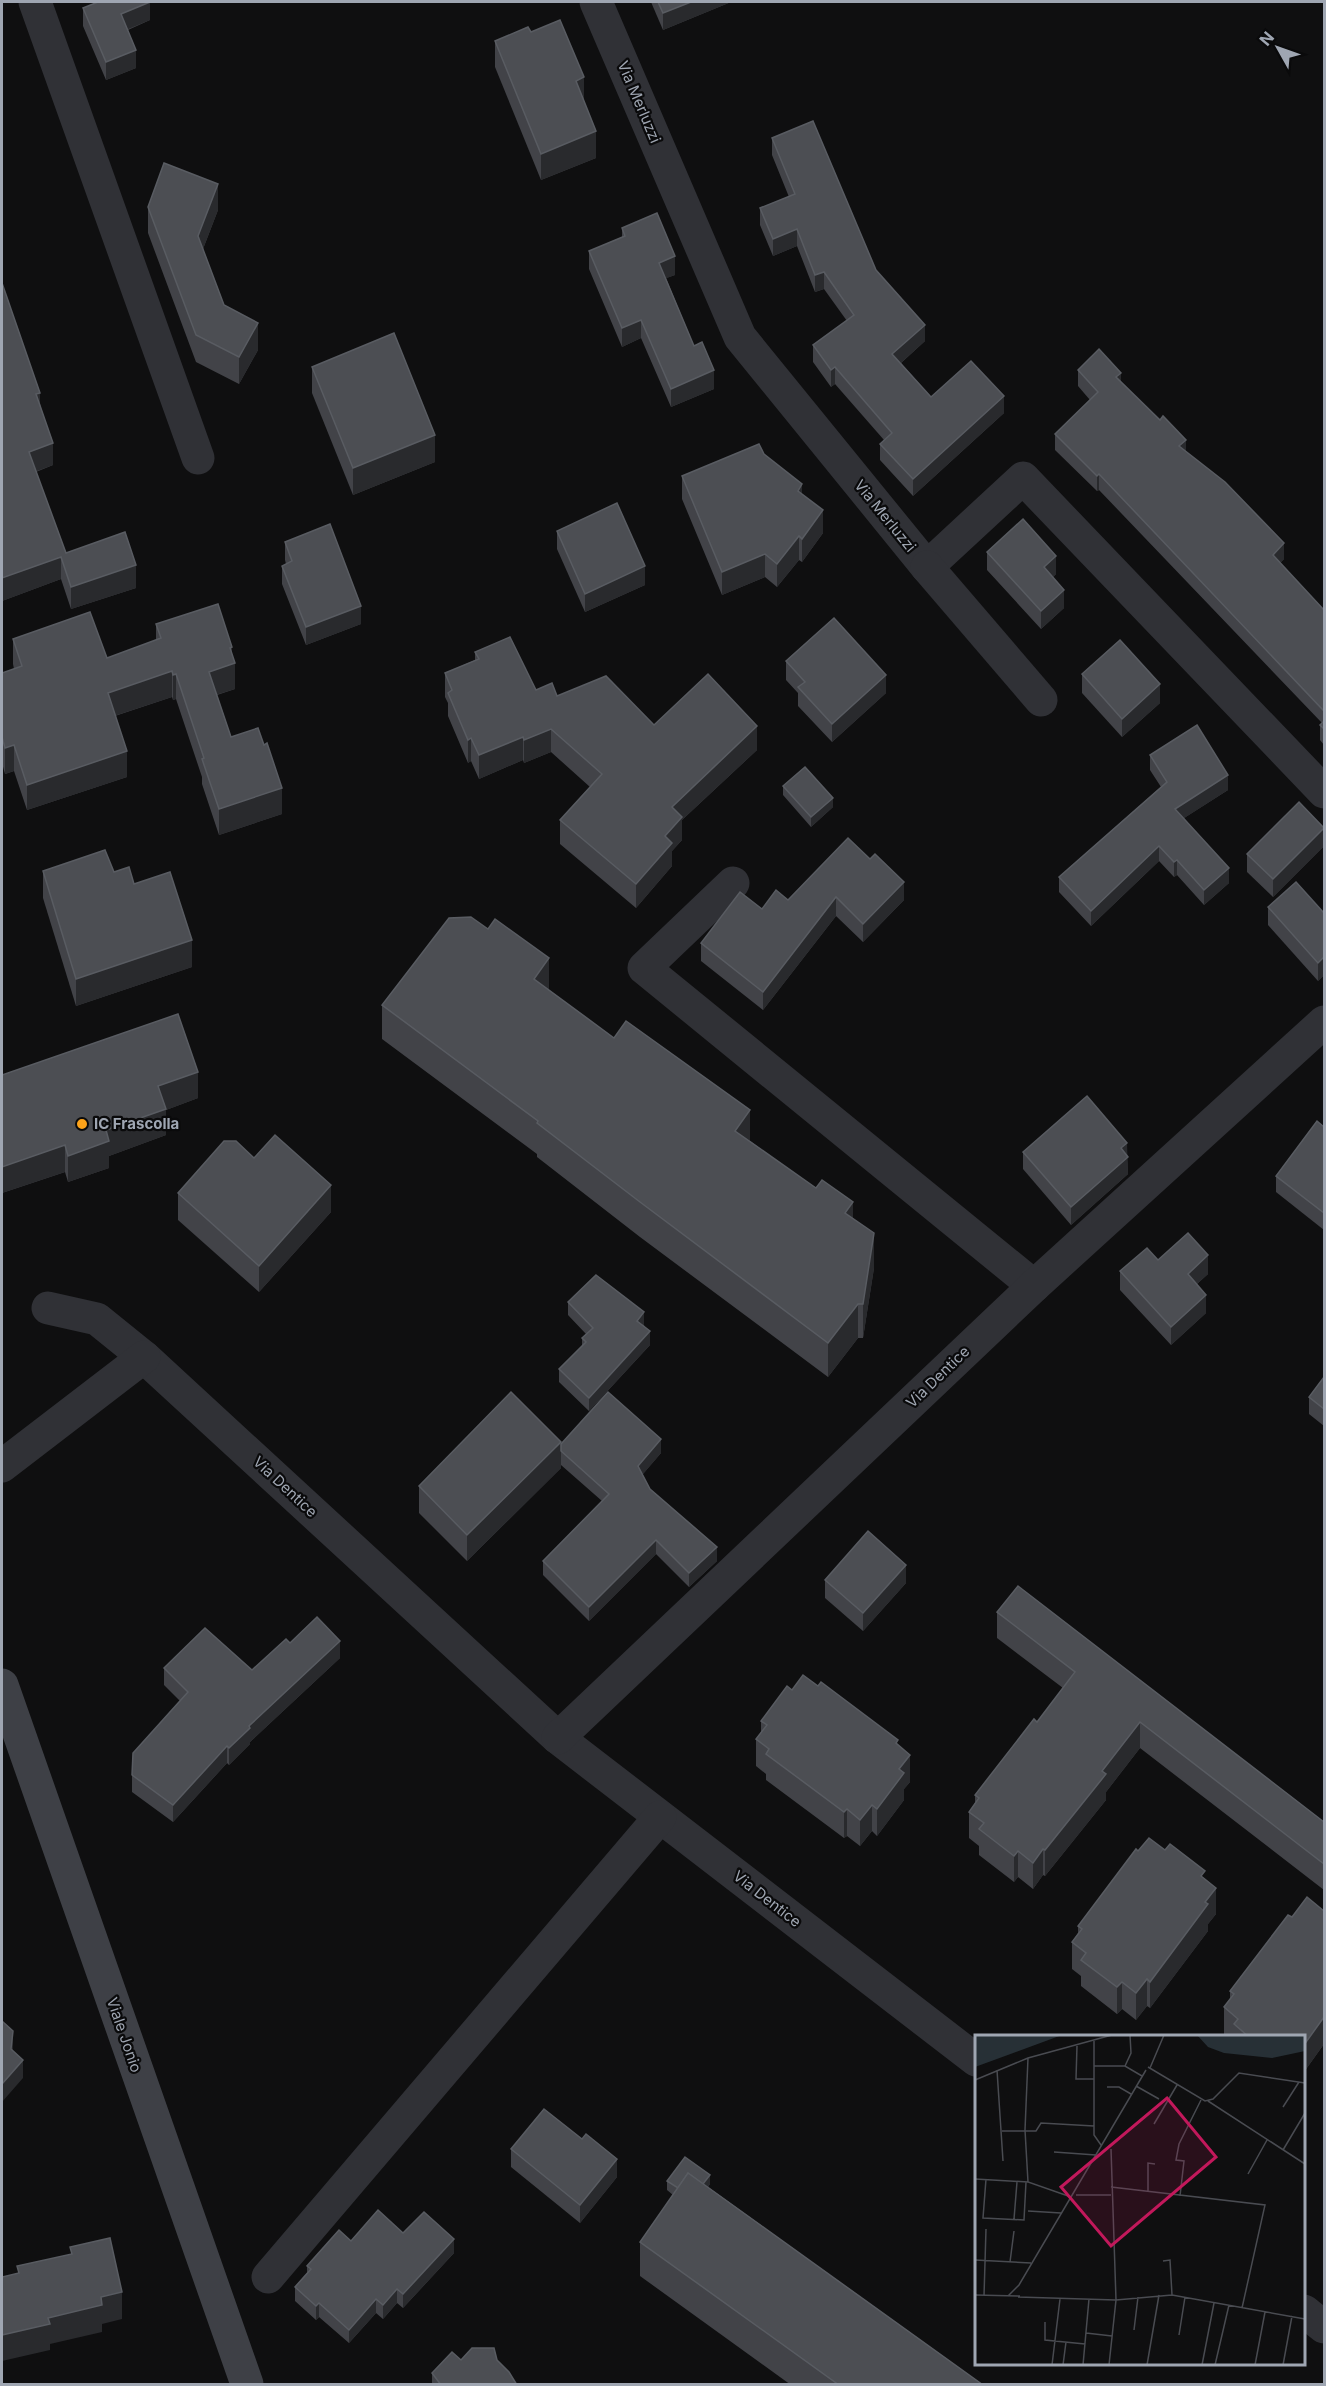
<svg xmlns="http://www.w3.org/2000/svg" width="1326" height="2386" viewBox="0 0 1326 2386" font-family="Inter,sans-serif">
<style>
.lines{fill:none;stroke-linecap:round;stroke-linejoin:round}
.street{stroke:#303136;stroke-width:33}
.secondary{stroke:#3e4046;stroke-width:33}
.wall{fill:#424348}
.shaded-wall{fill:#292a2d}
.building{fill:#4c4e53;stroke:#595c62;stroke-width:1.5}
.poi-dot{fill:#fda31a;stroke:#0a0a0b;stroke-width:2}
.labels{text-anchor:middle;stroke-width:4.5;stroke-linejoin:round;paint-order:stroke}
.street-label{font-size:15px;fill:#9fa6b2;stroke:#0a0a0b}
.poi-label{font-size:15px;font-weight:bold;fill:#9fa6b2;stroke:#0a0a0b;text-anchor:start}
.inset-road{fill:none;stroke:#494b51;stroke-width:1.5}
.view{fill:#c2185b;fill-opacity:0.15;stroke:#c2185b;stroke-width:3}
.inset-edge{fill:none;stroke:#9fa6b2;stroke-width:3}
</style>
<rect width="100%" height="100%" fill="#0f0f10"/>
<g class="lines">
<!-- street -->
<g class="street">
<polyline points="35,2 198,458"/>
<polyline points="596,2 740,337 927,567 1023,478 1324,792"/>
<polyline points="927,567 1041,700"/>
<polyline points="733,883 644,968 1034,1286"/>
<polyline points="48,1308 97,1319 144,1357 558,1738 976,2060"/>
<polyline points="2,1466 144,1357"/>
<polyline points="558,1738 1034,1286 1324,1022"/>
<polyline points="268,2277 660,1817"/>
<polyline points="1304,2311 1324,2327"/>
</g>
<!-- secondary -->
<polyline class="secondary" points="2,1685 247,2384"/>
</g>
<!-- wall -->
<g class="wall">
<polygon points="94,2 150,2 150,20 128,30 136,68 106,80 83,26 83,8 95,3"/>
<polygon points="651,2 731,2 663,30"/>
<polygon points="531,32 584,101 596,158 541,180 495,67 495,41"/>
<polygon points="772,138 876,270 925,341 901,363 931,397 1004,413 913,496 880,460 880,444 884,440 835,384 831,387 813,362 813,345 847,321 824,289 815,292 797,246 773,256 760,225 760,208 789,197 772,155"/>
<polygon points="148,207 218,210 203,249 224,305 258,350 239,384 196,362 148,233"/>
<polygon points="622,228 675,275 666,278 694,346 714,389 671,407 641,338 622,347 589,269 589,251 622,237"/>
<polygon points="2,283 40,404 53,465 36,472 66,553 136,588 71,609 61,579 2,601"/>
<polygon points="312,367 435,462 353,495 312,393"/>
<polygon points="1078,370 1121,382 1284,559 1280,563 1324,610 1324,745 1320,740 1320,725 1322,723 1099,490 1097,491 1055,450 1055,434 1090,400 1078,386"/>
<polygon points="764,454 802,495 823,533 802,562 799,560 777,587 765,577 722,595 682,499 682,476"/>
<polygon points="557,531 645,585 585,612 557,549"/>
<polygon points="285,542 361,624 306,645 282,584 282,566 286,564 285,560"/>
<polygon points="987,552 1056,574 1053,577 1064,608 1041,629 987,570"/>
<polygon points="156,624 232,655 235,689 217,695 231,737 282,814 219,835 202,784 202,777 176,699 173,700 172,697 115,716 127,777 27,810 14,771 5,774 2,763 2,673 14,669 13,664 13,639 107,658 156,640"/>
<polygon points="475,652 536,690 654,725 757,750 682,820 682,840 672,851 672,866 636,908 560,844 560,820 590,787 551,752 524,763 523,760 479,779 471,761 468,763 448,716 448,703 445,697 445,673 475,660"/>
<polygon points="786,661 886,693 832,742 798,706 798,693 786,680"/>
<polygon points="1082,674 1160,703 1122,737 1082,693"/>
<polygon points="1150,755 1228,790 1184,818 1229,883 1204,905 1177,875 1174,877 1159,861 1091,926 1059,892 1059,877 1161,787 1150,770"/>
<polygon points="783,786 833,807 811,827 783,795"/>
<polygon points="848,838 904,900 863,942 836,916 763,1010 701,961 701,943 762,909 788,900"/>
<polygon points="1324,846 1273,897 1247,872 1247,854"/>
<polygon points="43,871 134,884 192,967 76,1006 43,898"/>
<polygon points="1268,907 1324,913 1324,975 1318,981 1268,925"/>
<polygon points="549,990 853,1218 874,1268 863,1338 858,1338 828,1377 640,1237 537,1157 537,1154 382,1039 382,1005"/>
<polygon points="2,1075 198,1098 166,1110 166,1135 109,1156 109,1168 68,1182 65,1172 2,1193"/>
<polygon points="1324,1127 1324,1230 1276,1192 1276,1176"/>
<polygon points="1023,1152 1127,1155 1128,1174 1071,1225 1023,1169"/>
<polygon points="254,1158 331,1212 259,1292 178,1220 178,1193"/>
<polygon points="1158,1260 1208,1274 1197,1284 1206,1313 1171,1345 1120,1290 1120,1271"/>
<polygon points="568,1302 644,1325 650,1345 589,1411 559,1382 559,1369 582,1346 582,1338 586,1334 568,1315"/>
<polygon points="1324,1377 1324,1426 1309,1414 1309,1397"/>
<polygon points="561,1444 661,1453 642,1475 650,1489 717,1561 689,1587 656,1554 589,1621 543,1575 543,1561 602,1501 561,1465 561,1468 467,1561 419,1513 419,1486"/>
<polygon points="825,1580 906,1583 863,1631 825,1598"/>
<polygon points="997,1612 1324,1822 1324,1890 1140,1748 1106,1792 1106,1800 1045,1876 1043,1875 1033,1889 1018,1877 1014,1882 979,1855 979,1846 969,1838 969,1812 975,1803 975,1795 1037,1722 1063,1688 997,1638"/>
<polygon points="290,1643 340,1658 250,1742 250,1744 229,1765 227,1763 173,1822 132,1792 132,1775 180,1701 164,1685 164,1668 252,1670"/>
<polygon points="792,1690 898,1745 910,1782 904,1789 904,1800 877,1836 872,1831 860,1846 847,1836 844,1838 766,1780 766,1774 756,1766 756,1739 761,1733 761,1721"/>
<polygon points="1138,1851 1205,1879 1216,1914 1208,1924 1208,1931 1150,2008 1147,2006 1136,2020 1122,2009 1117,2014 1081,1986 1081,1976 1072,1969 1072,1942 1078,1933 1078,1926"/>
<polygon points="1230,1991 1324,2044 1304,2072 1304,2037 1227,2037 1224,2034 1224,2007 1230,1999"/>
<polygon points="582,2139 617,2177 580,2223 511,2167 511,2149"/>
<polygon points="667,2181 710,2184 708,2187 983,2385 791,2385 640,2276 640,2242 673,2195 667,2190"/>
<polygon points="403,2233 454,2253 403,2308 397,2303 383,2319 376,2313 349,2343 319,2317 316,2320 295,2301 295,2287 307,2273 307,2266 351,2241"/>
<polygon points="461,2360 497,2360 517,2385 432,2385 432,2373"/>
</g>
<!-- shaded-wall -->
<g class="shaded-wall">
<polygon points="150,2 150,20 121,32 121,14"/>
<polygon points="691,2 731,2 663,30 663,13"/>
<polygon points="136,50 136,68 106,80 106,62"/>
<polygon points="584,77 584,104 576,81"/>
<polygon points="596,131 596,158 541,180 541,154"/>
<polygon points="218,184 218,210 198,262 198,236"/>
<polygon points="797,229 797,246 773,256 773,239"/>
<polygon points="675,256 675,275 659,281 659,263"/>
<polygon points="824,272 824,289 815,292 815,275"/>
<polygon points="641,320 641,338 622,347 622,328"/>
<polygon points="258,323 258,350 239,384 239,357"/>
<polygon points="925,325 925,341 892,371 892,354"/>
<polygon points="835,367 835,384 831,387 831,370"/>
<polygon points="714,370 714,389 671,407 671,389"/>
<polygon points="1121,373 1121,388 1116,377"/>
<polygon points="40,393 40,416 36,394"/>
<polygon points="1004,396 1004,413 913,496 913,479"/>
<polygon points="435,435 435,462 353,495 353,468"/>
<polygon points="1186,440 1186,456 1179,446"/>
<polygon points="53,443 53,465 29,474 29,452"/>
<polygon points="1099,474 1099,490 1097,491 1097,476"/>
<polygon points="802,484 802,507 798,491"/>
<polygon points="823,510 823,533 802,562 802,539"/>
<polygon points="799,536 799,560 777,587 777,564"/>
<polygon points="1284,543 1284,559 1273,571 1273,555"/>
<polygon points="765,554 765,577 722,595 722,572"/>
<polygon points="1056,556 1056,574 1044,585 1044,567"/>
<polygon points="61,557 61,579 2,601 2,578"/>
<polygon points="136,565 136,588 71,609 71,587"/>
<polygon points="645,566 645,585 585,612 585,594"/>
<polygon points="1064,590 1064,608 1041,629 1041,611"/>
<polygon points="361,606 361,624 306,645 306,627"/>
<polygon points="232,647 232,664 235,663 235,689 209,697 209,672 230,648"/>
<polygon points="172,671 172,697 108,718 108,693"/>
<polygon points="176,674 176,699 173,700 173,675"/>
<polygon points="886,675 886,693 832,742 832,724"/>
<polygon points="1160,684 1160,703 1122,737 1122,719"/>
<polygon points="757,726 757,750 682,820 682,840 672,851 672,866 636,908 636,884 665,836 672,807"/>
<polygon points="551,729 551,752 524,763 524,740"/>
<polygon points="523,737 523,760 479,779 479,755"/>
<polygon points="471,738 471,761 468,763 468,740"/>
<polygon points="14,745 14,771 5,774 5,748"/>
<polygon points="127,751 127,777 27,810 27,785"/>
<polygon points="1228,775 1228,790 1175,824 1175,809"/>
<polygon points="282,788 282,814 219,835 219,809"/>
<polygon points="833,798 833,807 811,827 811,817"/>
<polygon points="1324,828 1324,846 1273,897 1273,879"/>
<polygon points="1159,846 1159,861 1091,926 1091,911"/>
<polygon points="1177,860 1177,875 1174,877 1174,862"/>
<polygon points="1229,868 1229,883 1204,905 1204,890"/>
<polygon points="904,882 904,900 863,942 863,924"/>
<polygon points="836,897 836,916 763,1010 763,992"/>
<polygon points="192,940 192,967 76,1006 76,979"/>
<polygon points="1324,957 1324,975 1318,981 1318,963"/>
<polygon points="549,958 549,992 534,979"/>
<polygon points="198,1072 198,1098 166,1110 166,1135 109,1156 109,1168 68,1182 68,1156 106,1130 158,1086"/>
<polygon points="750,1110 750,1144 735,1131"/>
<polygon points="1127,1143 1128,1174 1071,1225 1071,1207 1121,1148"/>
<polygon points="65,1145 65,1172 2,1193 2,1167"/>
<polygon points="331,1185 331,1212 259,1292 259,1266"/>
<polygon points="853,1202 853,1236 845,1213"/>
<polygon points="874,1233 874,1268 863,1338 863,1304"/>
<polygon points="1208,1255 1208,1274 1188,1292 1188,1274"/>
<polygon points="1206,1295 1206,1313 1171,1345 1171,1327"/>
<polygon points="858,1304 858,1338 828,1377 828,1343"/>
<polygon points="644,1312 644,1325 637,1334 637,1321"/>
<polygon points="650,1331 650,1345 589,1411 589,1398"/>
<polygon points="661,1439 661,1453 638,1480 638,1466"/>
<polygon points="561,1442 561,1468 467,1561 467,1535"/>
<polygon points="656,1540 656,1554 589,1621 589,1607"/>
<polygon points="717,1547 717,1561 689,1587 689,1573"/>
<polygon points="906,1565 906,1583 863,1631 863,1613"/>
<polygon points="340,1641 340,1658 250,1742 250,1744 229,1765 229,1748 249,1726"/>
<polygon points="1140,1722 1140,1748 1106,1792 1106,1800 1045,1876 1045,1850 1102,1771"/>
<polygon points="227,1746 227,1763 173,1822 173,1805"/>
<polygon points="910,1755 910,1782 904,1789 904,1800 877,1836 877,1809 899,1769"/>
<polygon points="872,1805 872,1831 860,1846 860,1820"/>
<polygon points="847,1809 847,1836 844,1838 844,1812"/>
<polygon points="1043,1849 1043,1875 1033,1889 1033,1863"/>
<polygon points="1018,1851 1018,1877 1014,1882 1014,1856"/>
<polygon points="1216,1888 1216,1914 1208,1924 1208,1931 1150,2008 1150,1982"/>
<polygon points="1147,1979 1147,2006 1136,2020 1136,1993"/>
<polygon points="1122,1982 1122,2009 1117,2014 1117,1987"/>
<polygon points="1324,2017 1324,2044 1304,2072 1304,2045"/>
<polygon points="13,2031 13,2050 11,2067 11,2049"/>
<polygon points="23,2060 23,2078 2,2102 2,2084"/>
<polygon points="617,2159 617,2177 580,2223 580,2205"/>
<polygon points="710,2175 710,2184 693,2209 693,2199"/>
<polygon points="454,2239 454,2253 403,2308 403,2294"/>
<polygon points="397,2289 397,2303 383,2319 383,2305"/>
<polygon points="122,2292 122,2319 102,2324 102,2332 50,2344 50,2350 2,2361 2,2335 101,2297"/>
<polygon points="376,2299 376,2313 349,2343 349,2330"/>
<polygon points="319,2303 319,2317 316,2320 316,2306"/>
</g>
<!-- building -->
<g class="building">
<polygon points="98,2 150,2 121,14 136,50 106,62 83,8"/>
<polygon points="658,2 691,2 663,13"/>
<polygon points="560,20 584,77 576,81 596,131 541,154 495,41 528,27 531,32"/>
<polygon points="813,121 876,270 925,325 892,354 931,397 971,361 1004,396 913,479 880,444 892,433 835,367 831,370 813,345 854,315 824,272 815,275 797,229 773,239 760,208 795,194 772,138"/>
<polygon points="164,163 218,184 198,236 224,305 258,323 239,357 196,335 148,207"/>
<polygon points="657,213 675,256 659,263 694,346 702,342 714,370 671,389 641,320 622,328 589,251 625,236 622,228"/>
<polygon points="2,283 40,393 36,394 53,443 29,452 66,553 125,532 136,565 71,587 61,557 2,578"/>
<polygon points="394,333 435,435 353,468 312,367"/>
<polygon points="1099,349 1121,373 1116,377 1160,420 1163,416 1186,440 1179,446 1225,482 1284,543 1273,555 1324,610 1324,711 1099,474 1097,476 1055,434 1098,392 1078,370"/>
<polygon points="759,444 764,454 802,484 798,491 823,510 802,539 799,536 777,564 765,554 722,572 682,476"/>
<polygon points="617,503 645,566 585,594 557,531"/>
<polygon points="1023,519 1056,556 1044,567 1064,590 1041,611 987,552"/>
<polygon points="330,524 361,606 306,627 282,566 292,561 285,542"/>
<polygon points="218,604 232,647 230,648 235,663 209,672 231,737 258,728 264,745 267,743 282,788 219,809 202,759 204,758 176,674 173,675 172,671 108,693 127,751 27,785 14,745 5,748 2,737 2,673 22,666 13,639 90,612 107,658 161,638 156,624"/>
<polygon points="834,618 886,675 832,724 798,687 805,682 786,661"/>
<polygon points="510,637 536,690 552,683 557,696 606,676 654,725 708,674 757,726 672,807 682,817 665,836 672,843 636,884 560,820 602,774 551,729 524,740 523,737 479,755 471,738 468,740 448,693 452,690 445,673 479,659 475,652"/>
<polygon points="1120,640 1160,684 1122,719 1082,674"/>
<polygon points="1324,721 1324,729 1320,725"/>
<polygon points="1197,725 1228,775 1175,809 1229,868 1204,890 1177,860 1174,862 1159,846 1091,911 1059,877 1167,782 1150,755"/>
<polygon points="805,767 833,798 811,817 783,786"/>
<polygon points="1299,802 1324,828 1273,879 1247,854"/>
<polygon points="848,838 870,859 875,854 904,882 863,924 836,897 763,992 701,943 740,892 762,909 776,890 788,900"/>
<polygon points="105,850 114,872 129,867 134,884 170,872 192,940 76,979 43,871"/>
<polygon points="1296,882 1324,913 1324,957 1318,963 1268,907"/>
<polygon points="471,917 488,929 495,919 549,958 534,979 614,1038 626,1021 750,1110 735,1131 816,1188 822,1180 853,1202 845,1213 874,1233 863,1304 858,1304 828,1343 640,1202 537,1123 538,1121 382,1005 449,918"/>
<polygon points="178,1014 198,1072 158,1086 166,1109 106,1130 109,1141 68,1156 65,1145 2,1167 2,1075"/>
<polygon points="1087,1096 1127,1143 1121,1148 1128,1157 1071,1207 1023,1152"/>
<polygon points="1317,1121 1324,1127 1324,1213 1276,1176"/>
<polygon points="275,1135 331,1185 259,1266 178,1193 224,1141 236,1141 254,1158"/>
<polygon points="1188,1233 1208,1255 1188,1274 1206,1295 1171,1327 1120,1271 1147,1248 1158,1260"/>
<polygon points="596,1275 644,1312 637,1321 650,1331 589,1398 559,1369 586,1342 582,1338 593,1328 568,1302"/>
<polygon points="1324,1377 1324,1409 1309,1397"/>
<polygon points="511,1392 561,1442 467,1535 419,1486"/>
<polygon points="608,1392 661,1439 638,1466 650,1489 717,1547 689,1573 656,1540 589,1607 543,1561 609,1494 561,1451 561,1444"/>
<polygon points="868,1531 906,1565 863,1613 825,1580"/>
<polygon points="1018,1586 1324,1822 1324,1864 1140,1722 1102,1771 1106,1774 1045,1850 1043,1849 1033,1863 1018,1851 1014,1856 979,1829 984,1823 969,1812 979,1798 975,1795 1034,1719 1037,1722 1075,1672 997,1612"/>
<polygon points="317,1617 340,1641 249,1726 250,1728 229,1748 227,1746 173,1805 132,1775 133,1753 188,1692 164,1668 205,1628 252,1670 286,1639 290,1643"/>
<polygon points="803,1675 818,1686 821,1682 898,1740 896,1743 910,1755 899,1769 904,1773 877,1809 872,1805 860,1820 847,1809 844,1812 766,1754 769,1749 756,1739 767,1725 761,1721 787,1686 792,1690"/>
<polygon points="1149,1838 1165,1850 1170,1844 1205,1871 1201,1876 1216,1888 1205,1902 1208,1904 1150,1982 1147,1979 1136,1993 1122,1982 1117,1987 1081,1960 1086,1953 1072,1942 1082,1929 1078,1926 1136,1849 1138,1851"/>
<polygon points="1307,1897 1324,1911 1324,2017 1304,2045 1304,2037 1249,2037 1234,2024 1238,2019 1224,2007 1234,1994 1230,1991 1288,1915 1292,1917"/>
<polygon points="2,2021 13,2031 11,2049 23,2060 2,2084"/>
<polygon points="544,2109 582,2139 586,2134 617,2159 580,2205 511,2149"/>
<polygon points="685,2157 710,2175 703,2184 688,2173 678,2188 667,2181"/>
<polygon points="688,2173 983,2385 839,2385 640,2242"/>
<polygon points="378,2210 403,2233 424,2212 454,2239 403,2294 397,2289 383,2305 376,2299 349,2330 319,2303 316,2306 295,2287 311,2269 307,2266 339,2230 351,2241"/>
<polygon points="110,2238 122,2292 101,2297 102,2305 48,2318 50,2324 2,2335 2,2277 19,2273 17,2266 72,2254 70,2247"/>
<polygon points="472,2348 494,2348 497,2360 509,2372 517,2385 441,2385 432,2373 452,2352 461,2360"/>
</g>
<!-- markers -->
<circle class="poi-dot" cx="82" cy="1124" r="6"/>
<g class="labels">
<!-- street labels -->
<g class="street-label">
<text transform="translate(639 102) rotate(67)" y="5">Via Merluzzi</text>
<text transform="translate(885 516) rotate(51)" y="5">Via Merluzzi</text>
<text transform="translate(938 1377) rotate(-44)" y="5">Via Dentice</text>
<text transform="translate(285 1487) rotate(43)" y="5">Via Dentice</text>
<text transform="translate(767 1899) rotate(38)" y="5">Via Dentice</text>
<text transform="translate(124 2035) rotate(71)" y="5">Viale Jonio</text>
</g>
<!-- poi labels -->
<g class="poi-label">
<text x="94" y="1129">IC Frascolla</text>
</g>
</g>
<!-- overview -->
<g transform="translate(975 2035)">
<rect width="330" height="330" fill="#0f0f10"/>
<path d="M0 0H87L0 32ZM222 0H330V16L297 23 249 18 233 12Z" fill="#273036"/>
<path class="inset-road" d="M119 6V100L126 110M102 11 101 44H119M53 23 50 95 53 147 96 162M119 31H150L167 41M150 31 156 18 155 0M173 32 230 66 238 64 264 38 330 48M175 33 189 0M22 35 28 126M0 45 53 23 137 0M161 51 184 64M132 52H144L156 59M233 66 330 129M308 72 324 47M179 89 202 50M27 96H61L66 88 119 91M308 115 330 78M79 117 121 120M273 139 292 105M0 144 53 147M11 144 8 183 49 185 51 147M136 152 290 170 267 273M173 157V128L180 129M101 160H136M205 161 209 126 201 125 204 109 226 65M53 176 86 178M39 184 42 147M0 225 56 228M188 226 195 225 197 260M35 227 39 196M0 260 45 261M9 261 11 194M33 261 44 250 171 35M43 262 141 265 197 260 330 284M70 287V305L110 309M159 295 163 262M111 298 137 301M204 300 210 262M77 330 85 264M88 330 91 307M108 330 114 264M134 330 141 265 136 114M172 330 184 260M227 330 239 268M240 330 254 270M280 330 290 277M308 330 317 281"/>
<path class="view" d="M192 63 241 122 136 211 86 152Z"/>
<rect width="330" height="330" class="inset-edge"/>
</g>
<!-- border -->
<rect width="1326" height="2386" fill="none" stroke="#9fa6b2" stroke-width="6"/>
<!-- north arrow -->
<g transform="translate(1278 48) rotate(310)" stroke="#0a0a0b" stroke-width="4.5" paint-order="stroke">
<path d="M0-4.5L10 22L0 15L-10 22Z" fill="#9fa6b2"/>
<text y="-9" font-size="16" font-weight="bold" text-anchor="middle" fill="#9fa6b2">N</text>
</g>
</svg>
